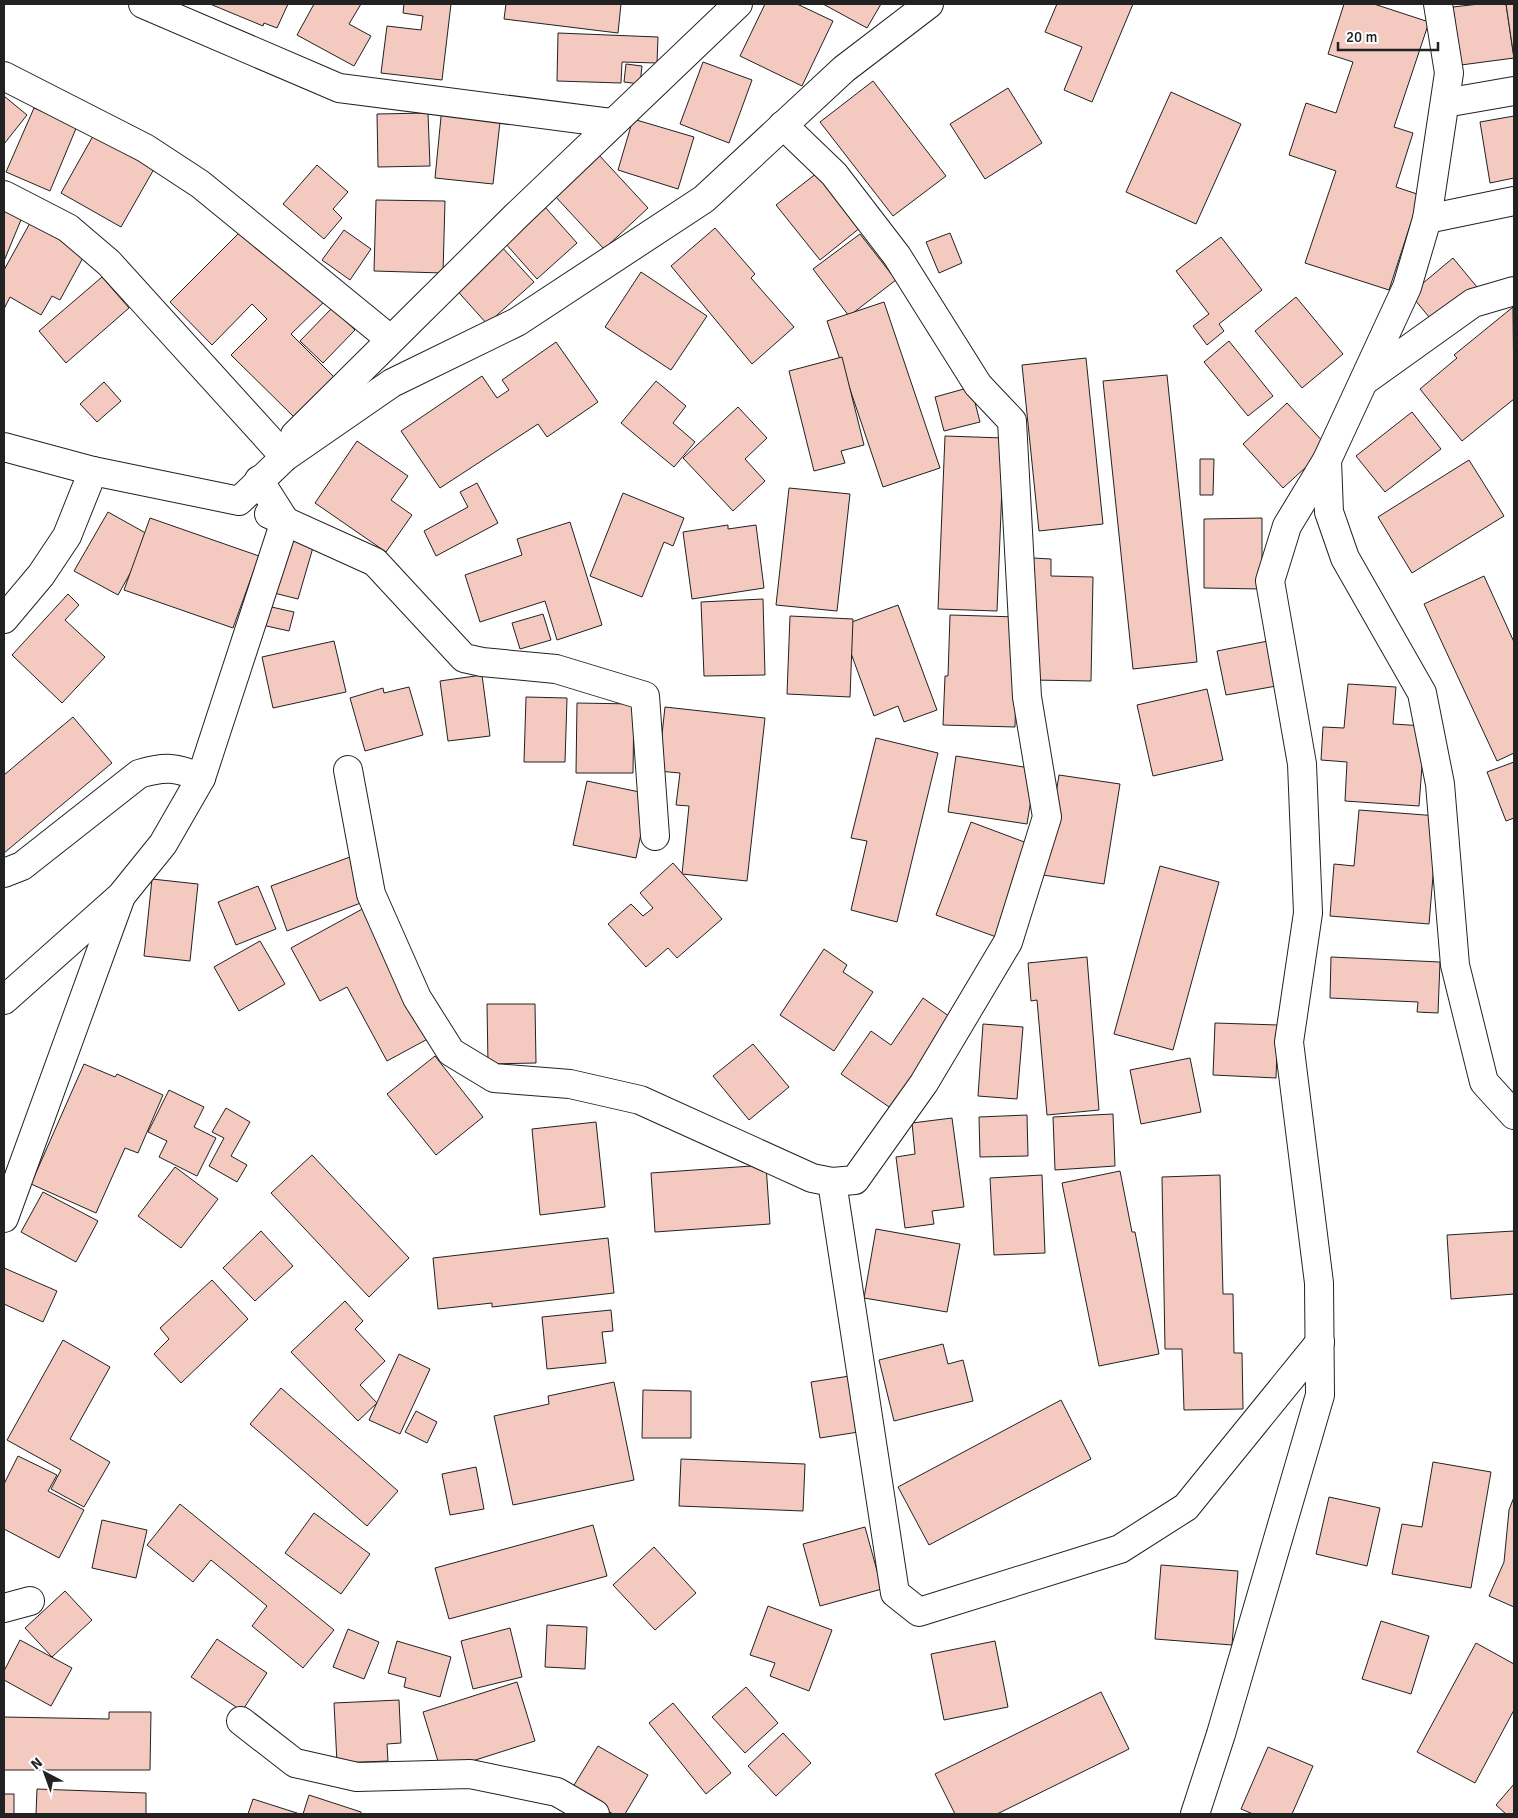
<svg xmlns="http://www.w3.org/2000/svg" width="1518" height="1818" viewBox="0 0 1518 1818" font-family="Signika,sans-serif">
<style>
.building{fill:#f3c9c0;stroke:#222}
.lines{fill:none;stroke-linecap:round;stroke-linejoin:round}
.street-casing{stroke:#222;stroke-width:30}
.street{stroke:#fff;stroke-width:28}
</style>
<rect width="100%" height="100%" fill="#fff"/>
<!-- building -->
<g class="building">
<polygon points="210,4 288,4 277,28 264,23 263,26"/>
<polygon points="314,4 361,4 349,24 371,36 354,66 297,35"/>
<polygon points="404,4 451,4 442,80 381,73 387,26 421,30 423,16 403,13"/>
<polygon points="506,4 621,4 618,33 504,19"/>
<polygon points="765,4 797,4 833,21 802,86 740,56"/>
<polygon points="823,4 881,4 867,28"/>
<polygon points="1057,4 1133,4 1092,102 1064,90 1082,47 1045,32"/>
<polygon points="1344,4 1374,4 1429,22 1394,127 1413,133 1396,187 1420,195 1389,290 1305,263 1336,171 1289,155 1306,103 1336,113 1353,62 1328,54"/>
<polygon points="1479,4 1506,4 1514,58 1461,65 1453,7"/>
<polygon points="1506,4 1514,4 1514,58"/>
<polygon points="558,33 658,37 657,63 622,62 621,83 557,81"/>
<polygon points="703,62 752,80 729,143 680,124"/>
<polygon points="626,64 642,66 640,84 624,82"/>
<polygon points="873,81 946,176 893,216 820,122"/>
<polygon points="1008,88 1042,143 985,179 950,124"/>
<polygon points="1171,92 1241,124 1196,224 1126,192"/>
<polygon points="4,96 27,115 4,144"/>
<polygon points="442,107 501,113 493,184 435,178"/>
<polygon points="34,108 77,126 50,191 6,172"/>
<polygon points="428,113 430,166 378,167 377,114"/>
<polygon points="1514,116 1514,178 1490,183 1480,122"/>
<polygon points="633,119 694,137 678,189 618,170"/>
<polygon points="93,136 154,169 121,227 61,193"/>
<polygon points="598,154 648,208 604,249 554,195"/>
<polygon points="317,165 348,192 333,209 342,218 324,239 283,204"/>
<polygon points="822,169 866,223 820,260 776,205"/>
<polygon points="376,200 445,201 443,273 374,271"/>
<polygon points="4,207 23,215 4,261"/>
<polygon points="545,207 577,243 537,279 505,243"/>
<polygon points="30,223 85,254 60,300 52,296 41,315 10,297 4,309 4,270"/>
<polygon points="245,227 326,300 291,334 334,377 294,417 231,355 267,319 252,304 212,345 170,302"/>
<polygon points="715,228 755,274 751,278 794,327 752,364 671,266"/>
<polygon points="344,230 371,249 350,280 322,260"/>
<polygon points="950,233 962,263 939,273 926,242"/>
<polygon points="860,234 896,280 849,316 813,269"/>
<polygon points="1221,237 1262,290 1219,324 1224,331 1207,345 1193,326 1209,314 1176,271"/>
<polygon points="499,244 534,282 487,324 453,286"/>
<polygon points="1453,258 1477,287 1434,323 1410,294"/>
<polygon points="641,272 707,316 671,370 605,327"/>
<polygon points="102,277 129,308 66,363 39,331"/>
<polygon points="1296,297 1343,354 1302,388 1255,331"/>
<polygon points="884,302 940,468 883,487 827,321"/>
<polygon points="1513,307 1514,399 1462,441 1420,389 1457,358 1454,355"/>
<polygon points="332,308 355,330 323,363 300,341"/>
<polygon points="1229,341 1273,396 1248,416 1204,362"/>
<polygon points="556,342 598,402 547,437 538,424 440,488 401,431 482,376 497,398 509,390 502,380"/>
<polygon points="842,357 864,445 841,451 845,463 814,471 789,371"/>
<polygon points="1086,358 1103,524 1039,531 1022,365"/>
<polygon points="1167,375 1197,662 1133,669 1103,381"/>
<polygon points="656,381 686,406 673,423 695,442 674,467 621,423"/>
<polygon points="104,382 121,401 97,422 80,404"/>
<polygon points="971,387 980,422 944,431 935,397"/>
<polygon points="1287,403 1328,447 1283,488 1243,444"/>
<polygon points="738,407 767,438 745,459 765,481 733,511 683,458"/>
<polygon points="1412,412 1441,449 1385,492 1356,456"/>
<polygon points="945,436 1004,438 997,611 938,609"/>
<polygon points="357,441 408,476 391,500 412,515 386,552 315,503"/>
<polygon points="1200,459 1214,459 1213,495 1200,495"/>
<polygon points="1469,460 1504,516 1412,573 1378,517"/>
<polygon points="477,483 498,523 436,556 424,531 468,507 460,492"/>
<polygon points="789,488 850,494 837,611 776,605"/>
<polygon points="623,493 684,518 673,546 664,542 642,597 590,576"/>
<polygon points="108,512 151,536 118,595 74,571"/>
<polygon points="150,518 259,556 233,628 124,590"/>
<polygon points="1262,518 1262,589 1204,588 1204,519"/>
<polygon points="570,522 602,625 557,640 545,601 480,622 465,575 522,555 517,539"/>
<polygon points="728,525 728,529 756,525 764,588 692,599 683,532"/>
<polygon points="291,537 314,544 298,599 274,593"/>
<polygon points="1033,558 1051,559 1051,576 1093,577 1091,681 1031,680"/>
<polygon points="1484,576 1514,642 1514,753 1497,761 1424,604"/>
<polygon points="68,594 79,605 65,620 105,657 62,703 12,655"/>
<polygon points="763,599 765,675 704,676 701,602"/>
<polygon points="898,605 937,710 904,722 898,706 874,716 841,626"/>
<polygon points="267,606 294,612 289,631 262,625"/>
<polygon points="543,614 551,640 520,649 512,623"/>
<polygon points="950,615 1018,617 1015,727 943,725 945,676 948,676"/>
<polygon points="790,616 853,619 850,697 787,694"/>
<polygon points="1273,640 1282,685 1226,695 1217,651"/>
<polygon points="334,641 346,692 273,708 262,657"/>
<polygon points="482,675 490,736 448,741 440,681"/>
<polygon points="1348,684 1396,687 1393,724 1425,726 1419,806 1345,801 1347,762 1321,760 1323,727 1344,728"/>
<polygon points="409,687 423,735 365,751 350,698 383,688 384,693"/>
<polygon points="1207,689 1223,760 1153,776 1137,705"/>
<polygon points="526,697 567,698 565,762 524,762"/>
<polygon points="577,703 634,704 633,773 576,773"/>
<polygon points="665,707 765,718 747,881 682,874 689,806 676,805 680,773 658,771"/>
<polygon points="73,717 112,763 4,853 4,775"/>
<polygon points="876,738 938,753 897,922 851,910 867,841 851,838"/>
<polygon points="956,756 1036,769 1027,824 948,812"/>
<polygon points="1514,762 1514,818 1506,821 1487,772"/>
<polygon points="1059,775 1120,784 1104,884 1043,875"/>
<polygon points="587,781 649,794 636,858 573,845"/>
<polygon points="1359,810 1438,816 1429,924 1330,916 1334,864 1354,866"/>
<polygon points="971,822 1035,846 999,938 936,915"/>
<polygon points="350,857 366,901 287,931 271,886"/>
<polygon points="673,863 722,919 677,958 668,948 646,967 608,924 631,904 643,916 653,908 640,893"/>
<polygon points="1160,866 1219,882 1173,1050 1114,1034"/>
<polygon points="152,879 198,884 190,961 144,956"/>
<polygon points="258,886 276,929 236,945 218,902"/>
<polygon points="366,907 435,1035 387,1061 347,987 320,1001 291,948"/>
<polygon points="260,941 285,984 239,1011 214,967"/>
<polygon points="824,949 847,965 843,972 873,992 834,1051 780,1015"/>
<polygon points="1087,957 1099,1110 1047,1115 1037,1000 1031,1001 1028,963"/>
<polygon points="1331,957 1440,962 1438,1013 1417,1012 1418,1002 1330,998"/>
<polygon points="923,998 956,1021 895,1111 841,1074 871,1031 891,1045"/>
<polygon points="487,1004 535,1004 536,1063 488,1064"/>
<polygon points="1215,1023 1278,1025 1276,1078 1213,1075"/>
<polygon points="983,1024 1023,1027 1017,1099 978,1096"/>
<polygon points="753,1044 789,1087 749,1120 713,1076"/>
<polygon points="435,1056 483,1117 436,1155 387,1094"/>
<polygon points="1190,1058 1201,1112 1141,1124 1130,1070"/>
<polygon points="84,1064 115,1077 117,1074 163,1095 138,1153 125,1148 96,1213 31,1184"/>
<polygon points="169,1090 204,1107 194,1127 216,1138 197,1176 159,1157 167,1141 148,1132"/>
<polygon points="226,1108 250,1122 231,1156 247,1165 237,1182 209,1166 224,1138 212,1132"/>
<polygon points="1113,1114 1115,1166 1055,1170 1053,1117"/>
<polygon points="1027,1115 1028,1156 980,1157 979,1117"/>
<polygon points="952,1118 964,1207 932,1211 934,1224 905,1228 896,1157 915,1154 912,1123"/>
<polygon points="596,1122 605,1207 540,1215 532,1129"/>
<polygon points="312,1155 409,1258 369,1297 271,1193"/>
<polygon points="766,1165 770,1224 655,1232 651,1173"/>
<polygon points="175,1167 218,1199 181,1248 138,1216"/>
<polygon points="1120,1171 1132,1232 1135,1232 1159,1354 1099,1366 1062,1183"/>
<polygon points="1042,1175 1045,1253 994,1255 990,1178"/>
<polygon points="1220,1175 1223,1294 1233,1294 1234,1353 1242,1353 1243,1409 1184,1410 1182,1349 1165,1349 1162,1177"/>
<polygon points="43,1192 98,1221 76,1262 21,1232"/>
<polygon points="876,1229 960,1244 947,1312 864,1298"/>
<polygon points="261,1231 293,1266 255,1301 223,1268"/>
<polygon points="1514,1231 1514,1294 1451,1299 1447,1235"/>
<polygon points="608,1238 614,1293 492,1307 492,1303 438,1309 433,1258"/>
<polygon points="4,1268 57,1291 43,1322 4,1304"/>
<polygon points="212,1280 248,1319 181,1383 154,1354 169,1339 160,1328"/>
<polygon points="345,1301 363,1321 355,1329 385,1361 360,1385 377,1403 358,1421 291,1352"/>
<polygon points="611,1310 613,1331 602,1332 606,1363 547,1369 542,1317"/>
<polygon points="63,1340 110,1367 70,1439 110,1462 84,1507 51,1489 61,1470 7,1440"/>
<polygon points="943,1344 948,1364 963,1360 973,1401 894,1421 879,1360"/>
<polygon points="399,1354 430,1369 400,1434 369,1420"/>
<polygon points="856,1375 865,1431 820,1438 811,1382"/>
<polygon points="614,1382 634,1480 513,1505 494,1416 549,1404 548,1396"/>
<polygon points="281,1388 398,1491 367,1526 250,1424"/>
<polygon points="643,1390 691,1391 691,1438 642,1438"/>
<polygon points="1061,1400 1091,1459 929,1545 898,1487"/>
<polygon points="416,1411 437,1422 427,1443 405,1432"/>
<polygon points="18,1456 57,1475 48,1491 84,1510 59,1558 4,1529 4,1484"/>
<polygon points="681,1459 805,1464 803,1511 679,1506"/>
<polygon points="1433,1462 1491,1472 1471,1588 1392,1574 1402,1524 1422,1527"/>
<polygon points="476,1467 484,1509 450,1515 442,1474"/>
<polygon points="1329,1497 1380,1508 1367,1566 1316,1554"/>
<polygon points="1514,1497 1514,1607 1489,1596 1504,1562 1509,1510"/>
<polygon points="180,1504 334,1630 303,1668 252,1626 267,1606 211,1560 193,1582 147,1545"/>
<polygon points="314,1513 370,1554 341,1594 285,1553"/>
<polygon points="102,1520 147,1530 136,1578 92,1568"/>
<polygon points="593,1525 607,1576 449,1619 435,1568"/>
<polygon points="865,1527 882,1589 820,1606 803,1544"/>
<polygon points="654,1547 696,1593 655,1630 613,1585"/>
<polygon points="1161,1565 1238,1571 1232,1645 1155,1639"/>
<polygon points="65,1591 92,1620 52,1657 25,1628"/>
<polygon points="768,1606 832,1630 809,1691 770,1676 775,1663 750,1655"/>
<polygon points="1381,1621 1429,1636 1411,1694 1362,1679"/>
<polygon points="547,1625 587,1627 585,1669 545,1667"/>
<polygon points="510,1628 522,1677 473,1689 461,1641"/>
<polygon points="348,1629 379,1642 364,1679 333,1667"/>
<polygon points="217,1639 267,1673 242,1711 191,1677"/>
<polygon points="20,1640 72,1668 51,1706 4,1680 4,1671"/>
<polygon points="397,1641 451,1657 440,1697 404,1687 406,1678 388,1673"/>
<polygon points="995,1641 1008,1707 944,1720 931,1654"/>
<polygon points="1476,1643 1514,1664 1514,1710 1475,1783 1417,1752"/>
<polygon points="517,1682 535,1741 441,1771 423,1712"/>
<polygon points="746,1687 778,1723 745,1753 712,1717"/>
<polygon points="1101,1692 1129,1749 997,1814 955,1814 935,1774"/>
<polygon points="399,1700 401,1743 387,1744 388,1761 337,1763 334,1703"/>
<polygon points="673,1703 731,1773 706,1794 649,1723"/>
<polygon points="109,1712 151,1712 150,1770 4,1770 4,1717 109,1719"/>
<polygon points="783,1733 811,1763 776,1796 748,1766"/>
<polygon points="598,1746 648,1775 625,1814 613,1814 571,1790"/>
<polygon points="1268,1747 1313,1766 1292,1814 1253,1814 1241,1809"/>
<polygon points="1514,1784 1514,1814 1506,1814 1496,1805"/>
<polygon points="37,1789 146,1793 146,1814 36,1814"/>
<rect x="4" y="1794" width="10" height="20"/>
<polygon points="309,1795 361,1812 361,1814 303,1814"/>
<polygon points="253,1799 300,1814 248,1814"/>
</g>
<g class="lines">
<!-- street casing -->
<g class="street-casing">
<g id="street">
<polyline points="143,4 339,88 611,123"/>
<polyline points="1438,4 1449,73 1427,219 1407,287 1327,460 1329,512 1345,558 1422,693 1440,784 1455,965 1484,1082 1514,1115"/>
<polyline points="4,76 145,148 200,184 390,339"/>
<polyline points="1445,103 1514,91"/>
<polyline points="783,125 834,174 897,256 978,385 1012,421 1027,697 1047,817 1008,942 924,1083 855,1180 832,1182"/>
<polyline points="4,195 68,228 109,263 285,457"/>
<polyline points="1427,219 1514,201"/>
<polyline points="1364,381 1473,303 1514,291"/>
<polyline points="295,435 516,216 738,4"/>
<polyline points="4,447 93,471 239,501 285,457 392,383 517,322 704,199 844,69 929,4"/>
<polyline points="269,514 375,562 464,658 482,662 556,669 645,696 655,836"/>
<polyline points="4,619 41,575 67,536 93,471"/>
<polyline points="348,770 371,894 417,998 451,1052 494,1078 570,1084 640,1100 812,1178 832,1182 895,1593 919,1612 1120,1549 1186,1507 1320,1342"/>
<path d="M4 873 22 866 139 774C165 766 177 767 201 778"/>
<polyline points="4,1000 121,896 163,844 201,778 285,521 259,480"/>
<polyline points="4,1218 120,899"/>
<polyline points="4,1608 30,1601"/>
<polyline points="241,1721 295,1763 357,1777 470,1774 557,1792 595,1814"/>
<polyline points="1195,1814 1221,1734 1320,1395 1319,1283 1289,1042 1308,913 1302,764 1270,581 1287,526 1327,460"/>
</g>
</g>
<!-- street -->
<use href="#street" class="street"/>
</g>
<!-- border -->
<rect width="1518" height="1818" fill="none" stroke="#222222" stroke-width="10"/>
<!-- north arrow -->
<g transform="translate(45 1773) rotate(319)" stroke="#ffffff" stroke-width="4" paint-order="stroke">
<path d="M0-4L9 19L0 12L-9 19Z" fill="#222222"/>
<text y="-8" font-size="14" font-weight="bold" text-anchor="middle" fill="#222222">N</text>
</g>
<!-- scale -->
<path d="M1338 42v8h100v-8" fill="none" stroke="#222222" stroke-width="2.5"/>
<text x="1346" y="42" font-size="15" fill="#222222" stroke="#ffffff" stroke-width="4" paint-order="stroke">20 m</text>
</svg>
